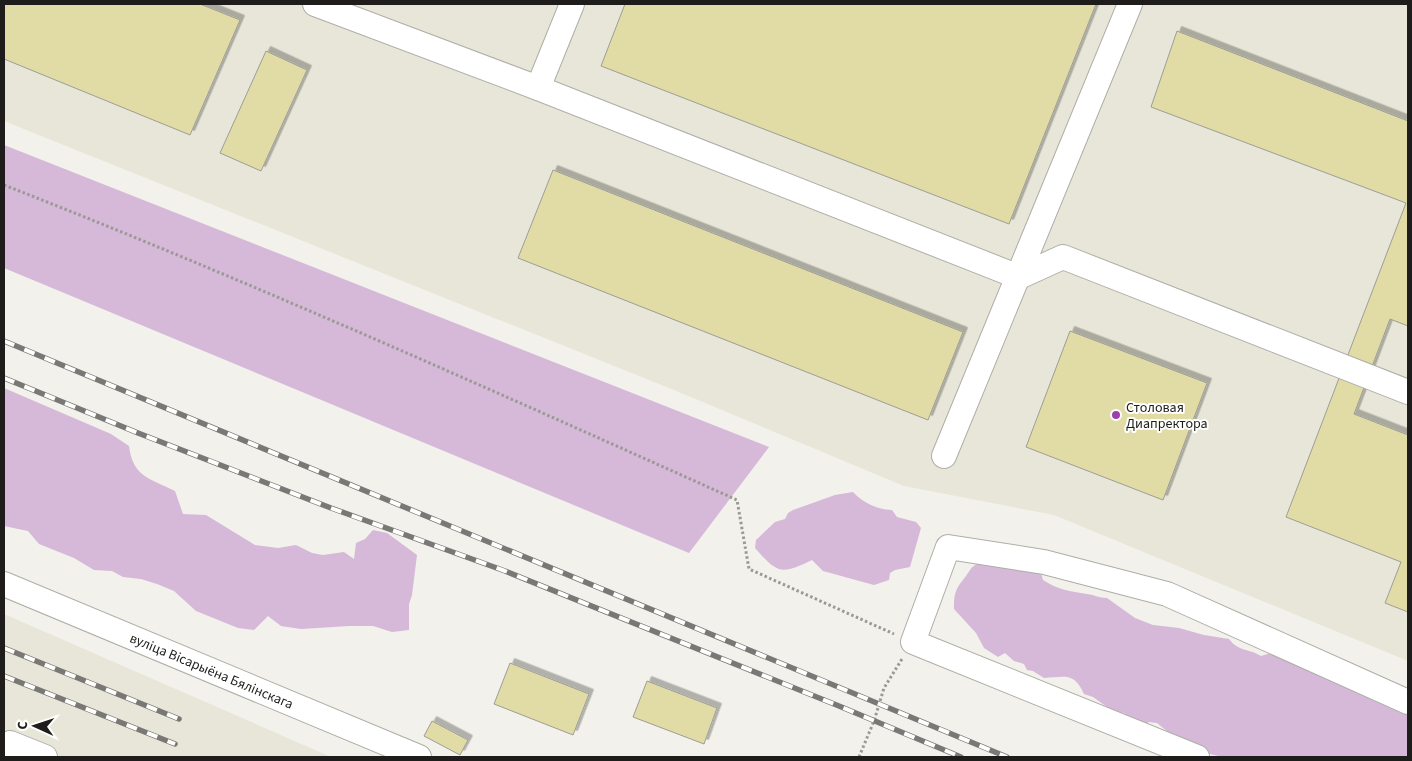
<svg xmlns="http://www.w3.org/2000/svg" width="1412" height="761" viewBox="0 0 1412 761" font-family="'Source Sans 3',sans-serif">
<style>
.built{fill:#e8e6d8}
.green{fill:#d6b8d9}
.building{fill:#e1dba6;stroke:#9d9d97;filter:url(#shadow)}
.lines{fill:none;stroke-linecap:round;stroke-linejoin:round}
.minor-casing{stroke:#aeaea7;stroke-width:26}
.path{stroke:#9a9994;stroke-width:3;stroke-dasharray:2.5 2.5;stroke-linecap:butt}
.minor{stroke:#fff;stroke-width:24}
.rail-casing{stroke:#797875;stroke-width:5.5}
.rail{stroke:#fffffe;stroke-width:4;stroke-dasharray:11;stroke-linecap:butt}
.poi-dot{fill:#9e40a9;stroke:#fffffe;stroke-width:2}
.labels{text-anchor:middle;stroke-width:4;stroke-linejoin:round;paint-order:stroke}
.poi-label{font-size:14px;fill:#1e1d1b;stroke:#fffffe;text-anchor:start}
.street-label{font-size:14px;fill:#1e1d1b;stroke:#fffffe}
</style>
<defs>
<filter id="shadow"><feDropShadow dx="4.5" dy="-4.5" stdDeviation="0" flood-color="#0004"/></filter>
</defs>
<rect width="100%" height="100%" fill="#f2f1eb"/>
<!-- built -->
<g class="built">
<polygon points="4,4 1408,4 1408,661 1054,515 904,486 674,390 4,121"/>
<polygon points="4,614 201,700 331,757 4,757"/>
</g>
<!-- green -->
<g class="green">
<polygon points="4,145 769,447 689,553 4,268"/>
<path d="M4 388 111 434 129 446C133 477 149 478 175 491L183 514 206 515 255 545 278 548 296 545 312 553 323 555 344 552 354 559 356 543 365 539 373 530 387 533 417 555 412 595 409 604V630L392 632 373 626H349L301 629 281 626 268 616 254 630 238 628 196 611 174 591 157 584 141 579 123 577 112 571 94 570 74 558 39 544 28 531 4 526Z"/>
<path d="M853 492C863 503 879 510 892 510L897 517 916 522 921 528 910 567 895 570 890 573 889 580 874 585 823 571 812 560C781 575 778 574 755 548L756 540 775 522 785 519 788 513 793 510 835 495Z"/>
<path d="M980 563 1041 573 1043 580C1058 590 1070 591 1087 594 1095 595 1099 598 1107 598L1135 618 1153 625 1179 628 1204 635 1229 639C1239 652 1248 648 1261 656L1275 652 1292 657 1302 668 1320 672 1408 710V757H1223L1201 752 1191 741 1173 736 1157 723 1149 722 1143 726 1133 723 1124 713 1114 712 1093 697 1084 694C1074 672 1065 677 1044 678L1033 671 1027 670 1024 664 1014 661 1005 653 998 657 984 648 976 633 954 609C954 591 956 589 966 576 971 569 972 565 980 563Z"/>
</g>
<!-- building -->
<g class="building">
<polygon points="4,4 200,4 240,20 190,135 4,59"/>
<polygon points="625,4 1096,4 1009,224 601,66"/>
<polygon points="1177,31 1408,121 1408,326 1390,319 1354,414 1408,435 1408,612 1385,603 1401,562 1286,517 1406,203 1151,107"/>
<polygon points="266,51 307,70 261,171 220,153"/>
<polygon points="553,170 963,332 928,420 518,258"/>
<polygon points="1070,331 1207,383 1163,500 1026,447"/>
<polygon points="510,663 589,694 573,735 494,704"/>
<polygon points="647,681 717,708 704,744 633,717"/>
<polygon points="432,721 468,740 460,755 424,736"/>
</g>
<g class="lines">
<!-- minor casing -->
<g class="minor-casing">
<g id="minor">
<polyline points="315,4 538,88 1019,277 1063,257 1408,392"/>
<polyline points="538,88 572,4"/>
<polyline points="944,456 1130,4"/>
<path id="s1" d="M4 584 419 757"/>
<polyline points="5,757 10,743 45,757"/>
<polyline points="1197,757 913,642 948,547 1044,562 1167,594 1408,702"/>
</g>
</g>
<!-- path -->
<g class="path">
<path d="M4 185C252 282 494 391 737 500L749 569 894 634"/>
<polyline points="859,757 874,721 884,688 902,659"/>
</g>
<!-- minor -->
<use href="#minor" class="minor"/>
<!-- rail casing -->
<g class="rail-casing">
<g id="rail">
<polyline points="4,341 1007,757"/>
<polyline points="4,378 138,433 331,508 505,571 839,706 961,757"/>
<polyline points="4,648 179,719"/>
<polyline points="4,676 175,744"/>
</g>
</g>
<!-- rail -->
<use href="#rail" class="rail"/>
</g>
<!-- markers -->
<circle class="poi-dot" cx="1116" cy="415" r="5"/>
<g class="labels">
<!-- poi labels -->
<g class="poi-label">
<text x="1126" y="412">Столовая<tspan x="1126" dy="16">Диапректора</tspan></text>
</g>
<!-- street labels -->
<g class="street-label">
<text dy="5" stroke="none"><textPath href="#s1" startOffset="225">вуліца Вісарыёна Бялінскага</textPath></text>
</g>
</g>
<!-- border -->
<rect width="1412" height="761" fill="none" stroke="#1e1d1b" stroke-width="10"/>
<!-- north arrow -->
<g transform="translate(35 726) rotate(273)" stroke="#fffffe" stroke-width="4" paint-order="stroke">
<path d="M0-4L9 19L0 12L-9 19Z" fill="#1e1d1b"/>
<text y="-8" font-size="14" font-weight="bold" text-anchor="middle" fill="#1e1d1b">С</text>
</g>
</svg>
